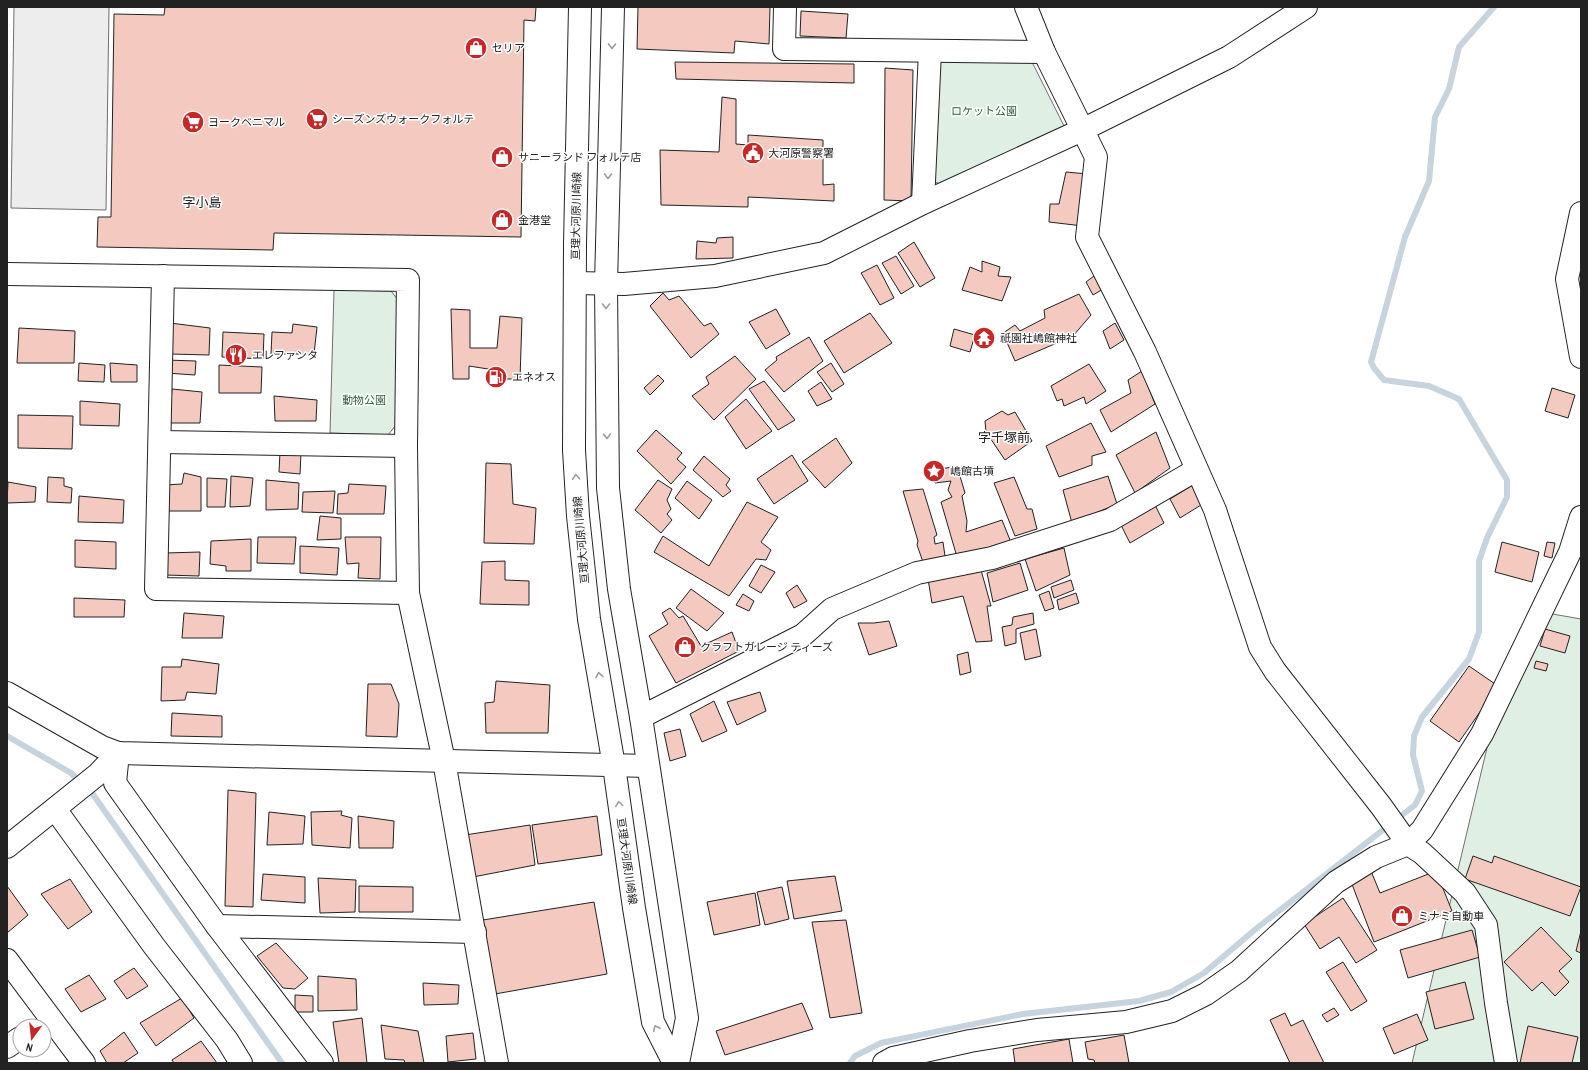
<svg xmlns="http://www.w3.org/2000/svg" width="1588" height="1070" viewBox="0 0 1588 1070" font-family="'Archivo Narrow','Noto Sans JP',sans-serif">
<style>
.green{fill:#e0efe3;stroke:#6f6f6f}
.parking{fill:#ededed;stroke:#6f6f6f}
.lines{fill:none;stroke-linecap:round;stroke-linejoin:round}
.stream{stroke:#c7d3dd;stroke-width:6}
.building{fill:#f3c9c0;stroke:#222}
.minor-casing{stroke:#222;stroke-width:24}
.major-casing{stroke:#222;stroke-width:24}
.minor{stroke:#fff;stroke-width:22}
.major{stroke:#fff;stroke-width:22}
.oneway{stroke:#9c9c9c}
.labels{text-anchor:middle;stroke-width:3;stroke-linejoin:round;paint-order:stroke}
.poi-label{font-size:11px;fill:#222;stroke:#fff;text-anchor:start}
.park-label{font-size:11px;fill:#2f5e38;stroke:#fff}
.street-label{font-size:11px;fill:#222;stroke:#fff}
.quarter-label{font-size:13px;fill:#222;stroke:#fff}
</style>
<rect width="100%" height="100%" fill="#fff"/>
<!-- green -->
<g class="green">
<polygon points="1031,60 1065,128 945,185 934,182 934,72 941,62"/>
<polygon points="334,290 391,291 398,300 396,425 388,435 330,433"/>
<polygon points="1541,612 1581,619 1581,1063 1412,1063 1491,731"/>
</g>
<!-- parking -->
<polygon class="parking" points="14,7 109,7 106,210 11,208"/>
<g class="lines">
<!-- stream -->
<g class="stream">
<polyline points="7,736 71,773 92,793 282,1063"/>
<polyline points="850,1063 855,1056 881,1043 1023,1014 1139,1001 1171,992 1204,973 1257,928 1415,805 1422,791 1413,755 1414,736 1422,717 1469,659 1479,632 1479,561 1487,538 1507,497 1507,480 1459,399 1429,386 1384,380 1374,368 1371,362 1405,237 1429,181 1435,117 1449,89 1459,47 1494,7"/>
</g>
</g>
<!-- building -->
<g class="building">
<polygon points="165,7 536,7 535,21 524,20 521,237 274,233 273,250 97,247 98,217 111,217 114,14 164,15"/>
<polygon points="638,7 770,7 769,44 735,41 734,53 637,49"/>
<polygon points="801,11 848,14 846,38 800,36"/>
<polygon points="675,62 854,64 854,83 676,79"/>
<polygon points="885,68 913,70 911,201 884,200"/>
<polygon points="722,97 736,99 736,144 748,145 748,135 823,140 823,185 834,184 834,201 748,197 748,207 661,205 660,150 719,152"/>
<polygon points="1066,172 1088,174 1083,226 1049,222 1050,204 1059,204"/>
<polygon points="733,237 733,258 696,259 697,241 716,243 717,238"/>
<polygon points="914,242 935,278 920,287 898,253"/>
<polygon points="896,256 914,286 901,294 882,263"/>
<polygon points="982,261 1000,267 998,276 1011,277 1002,301 962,290 970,267 982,272"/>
<polygon points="877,265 894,298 880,305 861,273"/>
<polygon points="1094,276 1103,289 1093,295 1086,282"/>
<polygon points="663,293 669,300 679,296 704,326 711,323 719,334 691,358 650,306"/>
<polygon points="1079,294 1091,315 1073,336 1015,361 1003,333 1015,325 1020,331 1045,318 1044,310"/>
<polygon points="451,309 470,310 470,348 497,348 500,316 522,318 520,379 500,379 501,371 469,366 469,379 453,379"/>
<polygon points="776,309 790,334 766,349 749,322"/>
<polygon points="870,313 892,343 844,373 824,341"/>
<polygon points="170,323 210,328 209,355 170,354"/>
<polygon points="1115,323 1124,340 1110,349 1103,331"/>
<polygon points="293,324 317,327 314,354 271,354 272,332 292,333"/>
<polygon points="19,328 75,331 74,363 17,363"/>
<polygon points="954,329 975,335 970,352 950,346"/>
<polygon points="223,332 264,334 263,359 222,357"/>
<polygon points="809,337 823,361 784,392 765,370 777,360 776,357"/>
<polygon points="735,356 756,379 714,420 692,396 709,384 706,377"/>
<polygon points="166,360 196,361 195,375 166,373"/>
<polygon points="79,363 105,365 104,382 78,381"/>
<polygon points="110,363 137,365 137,382 111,382"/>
<polygon points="831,363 844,384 832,392 817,372"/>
<polygon points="1089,364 1106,391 1086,404 1084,397 1064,406 1062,399 1057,401 1051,386"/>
<polygon points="219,365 262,367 261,393 219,393"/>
<polygon points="1142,371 1155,404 1111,432 1100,410 1131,393 1128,380"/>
<polygon points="658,375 664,381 650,395 644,388"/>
<polygon points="764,381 795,420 778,430 749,389"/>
<polygon points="821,382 832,399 817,406 808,391"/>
<polygon points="1552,388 1575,395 1568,418 1545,411"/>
<polygon points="172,389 202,392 200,423 169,423"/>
<polygon points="274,396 317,400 316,421 275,421"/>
<polygon points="746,399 772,431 746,449 725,417"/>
<polygon points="80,401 120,404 119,426 80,425"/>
<polygon points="1002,411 1008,415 1015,412 1032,441 1005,460 986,432 985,421"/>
<polygon points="18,415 73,416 72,449 18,448"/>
<polygon points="1091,423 1106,452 1092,456 1092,465 1059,477 1046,446"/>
<polygon points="656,430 682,453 677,459 686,467 671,484 637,451"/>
<polygon points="1156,432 1170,468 1135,493 1116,455"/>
<polygon points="836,438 852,463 825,488 802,462"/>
<polygon points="280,452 301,453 300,474 279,472"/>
<polygon points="792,455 808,481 774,504 757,479"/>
<polygon points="704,456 730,479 726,485 731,491 723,497 693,470"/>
<polygon points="486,463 511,464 513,504 536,508 534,544 484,543"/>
<polygon points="957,466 965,493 962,496 967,521 966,532 1002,520 1012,545 957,557 941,502 952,497 948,490 951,481 935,483 930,471"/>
<polygon points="184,473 201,477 201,511 164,511 165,485 182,484"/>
<polygon points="231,476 253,478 250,506 230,507"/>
<polygon points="1108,476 1117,504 1072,523 1063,490"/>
<polygon points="48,477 64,478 64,486 72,488 71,503 47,502"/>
<polygon points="1014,477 1027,509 1032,509 1037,529 1015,536 994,483"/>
<polygon points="207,478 227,479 225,507 207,507"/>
<polygon points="266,480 299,483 298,509 266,510"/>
<polygon points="658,480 672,489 667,500 671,509 667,514 672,520 661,533 635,510"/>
<polygon points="687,481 712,500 699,519 675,498"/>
<polygon points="8,482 36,487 35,502 7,503"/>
<polygon points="349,484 386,486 384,514 337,514 338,494 348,493"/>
<polygon points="1193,485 1201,505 1180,518 1170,499"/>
<polygon points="923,489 937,535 934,537 935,544 943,542 945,556 923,562 917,545 918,541 903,491"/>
<polygon points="335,491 333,513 302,512 303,492"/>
<polygon points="79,496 124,500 123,523 78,522"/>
<polygon points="747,502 778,517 761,542 771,550 766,560 756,559 729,596 654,552 663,536 709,566"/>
<polygon points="1155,505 1164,523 1130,543 1121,525"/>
<polygon points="320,516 341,518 341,539 317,540"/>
<polygon points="258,537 296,537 294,564 257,563"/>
<polygon points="345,537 381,537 380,579 358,578 359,563 347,564"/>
<polygon points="251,539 251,571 226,571 226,566 210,564 211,541"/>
<polygon points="75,540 116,542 116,569 75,567"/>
<polygon points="1502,542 1539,552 1532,582 1495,572"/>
<polygon points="1547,542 1555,543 1552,558 1544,556"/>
<polygon points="300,546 339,548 337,575 300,573"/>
<polygon points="1064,548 1070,575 1036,591 1025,559"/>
<polygon points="200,552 199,576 165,575 165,553"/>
<polygon points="505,561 505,580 529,581 529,605 480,604 482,562"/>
<polygon points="1020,563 1028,590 993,602 987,573"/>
<polygon points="761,565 775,572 761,593 749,586"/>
<polygon points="981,570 991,606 987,606 992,641 976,642 963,596 932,603 928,579"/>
<polygon points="1071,580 1074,590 1054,598 1051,587"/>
<polygon points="797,585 807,601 794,608 786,593"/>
<polygon points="691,589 724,613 707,631 676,608"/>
<polygon points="1049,591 1054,608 1045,611 1039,595"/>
<polygon points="1076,593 1079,603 1059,610 1057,600"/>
<polygon points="743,594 754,601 749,611 736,605"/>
<polygon points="74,598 125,600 124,617 74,617"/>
<polygon points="670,608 679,618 683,616 701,646 732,632 739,651 676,683 649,636 668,624 662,613"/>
<polygon points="184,613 224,616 222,638 182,638"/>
<polygon points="1033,613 1034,624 1016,629 1016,643 1005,646 1002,627 1012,625 1013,617"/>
<polygon points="889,621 897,646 869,655 858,623 874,623"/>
<polygon points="1036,629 1041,656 1025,660 1020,633"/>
<polygon points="1545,629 1570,636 1565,653 1540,646"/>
<polygon points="968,652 971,672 960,675 957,655"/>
<polygon points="182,659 219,664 216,694 187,692 185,700 161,701 162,667 181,667"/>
<polygon points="1536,661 1548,664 1546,671 1534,668"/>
<polygon points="1469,666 1498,686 1459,742 1430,721"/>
<polygon points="496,681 550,685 548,733 486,733 485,703 494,702"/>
<polygon points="368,684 391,684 399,704 397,737 366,736"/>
<polygon points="760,692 766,711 737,725 727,702"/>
<polygon points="714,701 727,731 702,742 690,714"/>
<polygon points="172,713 222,716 222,737 171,736"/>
<polygon points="680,729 686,756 670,761 664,733"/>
<polygon points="228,790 256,793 253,907 225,906"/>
<polygon points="342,811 341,815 352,818 350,848 312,845 311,812"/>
<polygon points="269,812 305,816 303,844 267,845"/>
<polygon points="358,816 394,821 393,848 359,848"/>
<polygon points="597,816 602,855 538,864 532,825"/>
<polygon points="530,825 535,865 473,877 465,835"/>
<polygon points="1473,856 1492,863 1494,856 1581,887 1570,916 1465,879"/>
<polygon points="1371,871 1380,893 1436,871 1452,911 1374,942 1350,879"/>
<polygon points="263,874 305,877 305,903 261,900"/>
<polygon points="835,876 842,911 794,919 787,881"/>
<polygon points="318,878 356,880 355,912 320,913"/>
<polygon points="70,879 92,912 68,929 41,894"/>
<polygon points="7,886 28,915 7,933"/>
<polygon points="359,886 413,887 413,912 359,912"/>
<polygon points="782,887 789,919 765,925 757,892"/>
<polygon points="755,893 760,925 714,935 707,902"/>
<polygon points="1343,898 1377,950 1356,963 1339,937 1320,949 1304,924"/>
<polygon points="594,902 607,974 495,994 483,920"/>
<polygon points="846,920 862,1013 830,1018 812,922"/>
<polygon points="1541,927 1572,959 1559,971 1569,982 1555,996 1542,982 1532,991 1504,962"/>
<polygon points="1472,930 1480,957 1408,978 1400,950"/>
<polygon points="1581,931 1581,953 1576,951"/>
<polygon points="276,943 308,978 295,989 283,988 257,956"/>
<polygon points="1343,962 1367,1001 1351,1011 1326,972"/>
<polygon points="134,968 148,986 127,999 114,981"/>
<polygon points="89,975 106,999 81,1012 65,989"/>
<polygon points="318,976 356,979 357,1010 318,1011"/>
<polygon points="1465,982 1474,1019 1435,1029 1426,992"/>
<polygon points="423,983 459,985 458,1004 424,1005"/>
<polygon points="295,995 313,996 313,1012 295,1012"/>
<polygon points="182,998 194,1018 156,1046 140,1023"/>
<polygon points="802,1003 813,1029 725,1055 716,1031"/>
<polygon points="1334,1008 1339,1015 1327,1022 1322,1015"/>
<polygon points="1285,1013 1291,1026 1303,1020 1324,1063 1290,1063 1270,1020"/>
<polygon points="1417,1014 1428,1040 1394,1054 1383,1028"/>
<polygon points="362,1018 367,1063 339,1063 333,1022"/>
<polygon points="381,1025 418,1031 424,1063 405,1063 404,1060 385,1059"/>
<polygon points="1528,1026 1578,1037 1572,1063 1520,1063"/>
<polygon points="124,1032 138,1053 123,1063 107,1063 100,1051"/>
<polygon points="473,1033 476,1059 448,1062 446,1036"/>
<polygon points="1124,1035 1129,1063 1095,1063 1094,1060 1088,1059 1085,1042"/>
<polygon points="1069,1039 1073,1063 1015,1063 1013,1049"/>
<polygon points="201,1041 217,1063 174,1063 172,1060"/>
</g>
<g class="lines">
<!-- minor casing -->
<g class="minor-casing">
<g id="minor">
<polyline points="785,7 784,49 1044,52"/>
<polyline points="1026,7 1044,52 1096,157 1087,237 1145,352 1215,510 1260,647 1275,671 1381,806 1408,844 1422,853 1465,893 1486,925 1496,1003 1506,1063"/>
<polyline points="923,203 930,51"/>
<polyline points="1581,213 1567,279 1581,357"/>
<polyline points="7,274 408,280 406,446 408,593 444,761 497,1063"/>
<polyline points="163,276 156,589 408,593"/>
<polyline points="575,283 624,284 715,276 824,253 923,203 1082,130 1229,57 1306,7"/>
<polyline points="160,442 406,446"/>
<polyline points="7,693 102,747 118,753 648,766"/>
<polyline points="641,717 803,635 832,609 917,573 992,558 1110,520 1196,470"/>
<polyline points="118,753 115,783 217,926 322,1063"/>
<polyline points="55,809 154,946 227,1040 241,1063"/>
<polyline points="7,847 98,774 118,753"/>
<polyline points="217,926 475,932"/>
<polyline points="7,960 84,1063"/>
<polyline points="7,1047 20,1038"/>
<polyline points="884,1063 893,1058 970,1041 1037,1030 1126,1022 1172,1011 1206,994 1239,971 1336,882 1376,857 1408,844 1422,830 1482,734 1570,552 1581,517"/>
</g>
</g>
<!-- major casing -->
<g class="major-casing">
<g id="major">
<polyline points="580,7 575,244 574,450 578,516 589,619 614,766 634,908 653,1022 674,1063"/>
<polyline points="613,7 606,284 608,488 619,589 641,717 687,1018 678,1063"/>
</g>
</g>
<!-- minor -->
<use href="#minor" class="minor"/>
<!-- major -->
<use href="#major" class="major"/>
</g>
<!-- one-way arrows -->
<defs><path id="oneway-chevron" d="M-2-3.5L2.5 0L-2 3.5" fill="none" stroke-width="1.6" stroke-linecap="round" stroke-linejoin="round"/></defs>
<g class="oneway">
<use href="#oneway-chevron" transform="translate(612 46) rotate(91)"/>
<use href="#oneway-chevron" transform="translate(608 176) rotate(91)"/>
<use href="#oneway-chevron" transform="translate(606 306) rotate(90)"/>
<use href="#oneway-chevron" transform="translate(607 436) rotate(88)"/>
<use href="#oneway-chevron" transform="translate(576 477) rotate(-93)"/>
<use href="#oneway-chevron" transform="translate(599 675) rotate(-100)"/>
<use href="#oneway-chevron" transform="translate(619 804) rotate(-98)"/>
<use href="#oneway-chevron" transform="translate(656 1028) rotate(-117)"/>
</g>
<!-- icons -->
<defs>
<g id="shop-disc" transform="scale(1.15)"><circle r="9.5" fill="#c62828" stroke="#fff"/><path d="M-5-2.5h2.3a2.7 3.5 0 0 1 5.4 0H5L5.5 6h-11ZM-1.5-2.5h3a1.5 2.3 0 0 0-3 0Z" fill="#fff"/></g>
<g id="supermarket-disc" transform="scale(1.15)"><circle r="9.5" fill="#c62828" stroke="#fff"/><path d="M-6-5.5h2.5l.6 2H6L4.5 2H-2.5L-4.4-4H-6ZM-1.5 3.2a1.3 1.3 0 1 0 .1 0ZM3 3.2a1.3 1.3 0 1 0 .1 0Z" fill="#fff"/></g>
<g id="civic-disc" transform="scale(1.15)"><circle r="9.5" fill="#c62828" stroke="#fff"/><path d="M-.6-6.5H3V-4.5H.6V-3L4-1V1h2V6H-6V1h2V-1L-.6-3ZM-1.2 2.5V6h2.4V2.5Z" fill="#fff"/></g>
<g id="temple-disc" transform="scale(1.15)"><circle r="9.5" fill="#c62828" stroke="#fff"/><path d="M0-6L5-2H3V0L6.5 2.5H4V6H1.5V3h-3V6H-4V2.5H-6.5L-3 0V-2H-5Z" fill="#fff"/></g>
<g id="restaurant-disc" transform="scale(1.15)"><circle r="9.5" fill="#c62828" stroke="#fff"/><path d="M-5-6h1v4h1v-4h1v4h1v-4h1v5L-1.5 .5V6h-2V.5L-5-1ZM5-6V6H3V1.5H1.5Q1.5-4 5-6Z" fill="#fff"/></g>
<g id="fuel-disc" transform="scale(1.15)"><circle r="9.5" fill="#c62828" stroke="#fff"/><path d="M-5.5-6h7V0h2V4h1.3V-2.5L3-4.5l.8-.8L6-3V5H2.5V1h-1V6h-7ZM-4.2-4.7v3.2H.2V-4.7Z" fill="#fff"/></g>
<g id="sight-disc" transform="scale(1.15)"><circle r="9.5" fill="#c62828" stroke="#fff"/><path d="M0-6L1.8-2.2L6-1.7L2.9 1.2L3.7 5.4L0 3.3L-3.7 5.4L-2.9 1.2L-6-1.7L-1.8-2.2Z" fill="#fff"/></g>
</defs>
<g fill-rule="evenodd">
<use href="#shop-disc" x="476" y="48"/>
<use href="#supermarket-disc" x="317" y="119"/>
<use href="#supermarket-disc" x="193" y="122"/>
<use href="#civic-disc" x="753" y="153"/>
<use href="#shop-disc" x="502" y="157"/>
<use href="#shop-disc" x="502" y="220"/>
<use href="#temple-disc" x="984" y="338"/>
<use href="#restaurant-disc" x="236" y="355"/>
<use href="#fuel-disc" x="496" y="377"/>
<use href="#sight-disc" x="934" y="471"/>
<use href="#shop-disc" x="685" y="647"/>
<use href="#shop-disc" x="1402" y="916"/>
</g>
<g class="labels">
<!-- poi labels -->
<g class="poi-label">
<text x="492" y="52">セリア</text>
<text x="332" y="123">シーズンズウォークフォルテ</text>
<text x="208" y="126">ヨークベニマル</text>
<text x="768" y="157">大河原警察署</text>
<text x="518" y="161">サニーランド フォルテ店</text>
<text x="518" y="224">金港堂</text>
<text x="1000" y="342">祇園社嶋館神社</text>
<text x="252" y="359">エレファンタ</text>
<text x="512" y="381">エネオス</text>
<text x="950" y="475">嶋館古墳</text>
<text x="700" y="651">クラフトガレージ ティーズ</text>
<text x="1418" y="920">ミナミ自動車</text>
</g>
<!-- park labels -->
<g class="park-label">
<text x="984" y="115">ロケット公園</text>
<text x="364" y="404">動物公園</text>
</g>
<!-- street labels -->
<g class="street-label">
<text transform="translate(576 216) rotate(-89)" y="4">亘理大河原川崎線</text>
<text transform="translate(581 540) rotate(-95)" y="4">亘理大河原川崎線</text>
<text transform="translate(627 861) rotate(82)" y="4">亘理大河原川崎線</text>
</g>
<!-- quarter labels -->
<g class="quarter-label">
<text x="202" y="207">字小島</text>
<text x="1004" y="442">字千塚前</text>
</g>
</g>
<!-- border -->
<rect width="1588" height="1070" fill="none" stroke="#222222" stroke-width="16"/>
<!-- north arrow -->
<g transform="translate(32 1038) rotate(195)"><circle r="19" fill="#ffffff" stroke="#a7a7a7"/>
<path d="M0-3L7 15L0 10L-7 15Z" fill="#c62828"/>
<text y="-6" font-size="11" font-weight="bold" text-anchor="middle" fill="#222222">N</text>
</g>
</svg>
